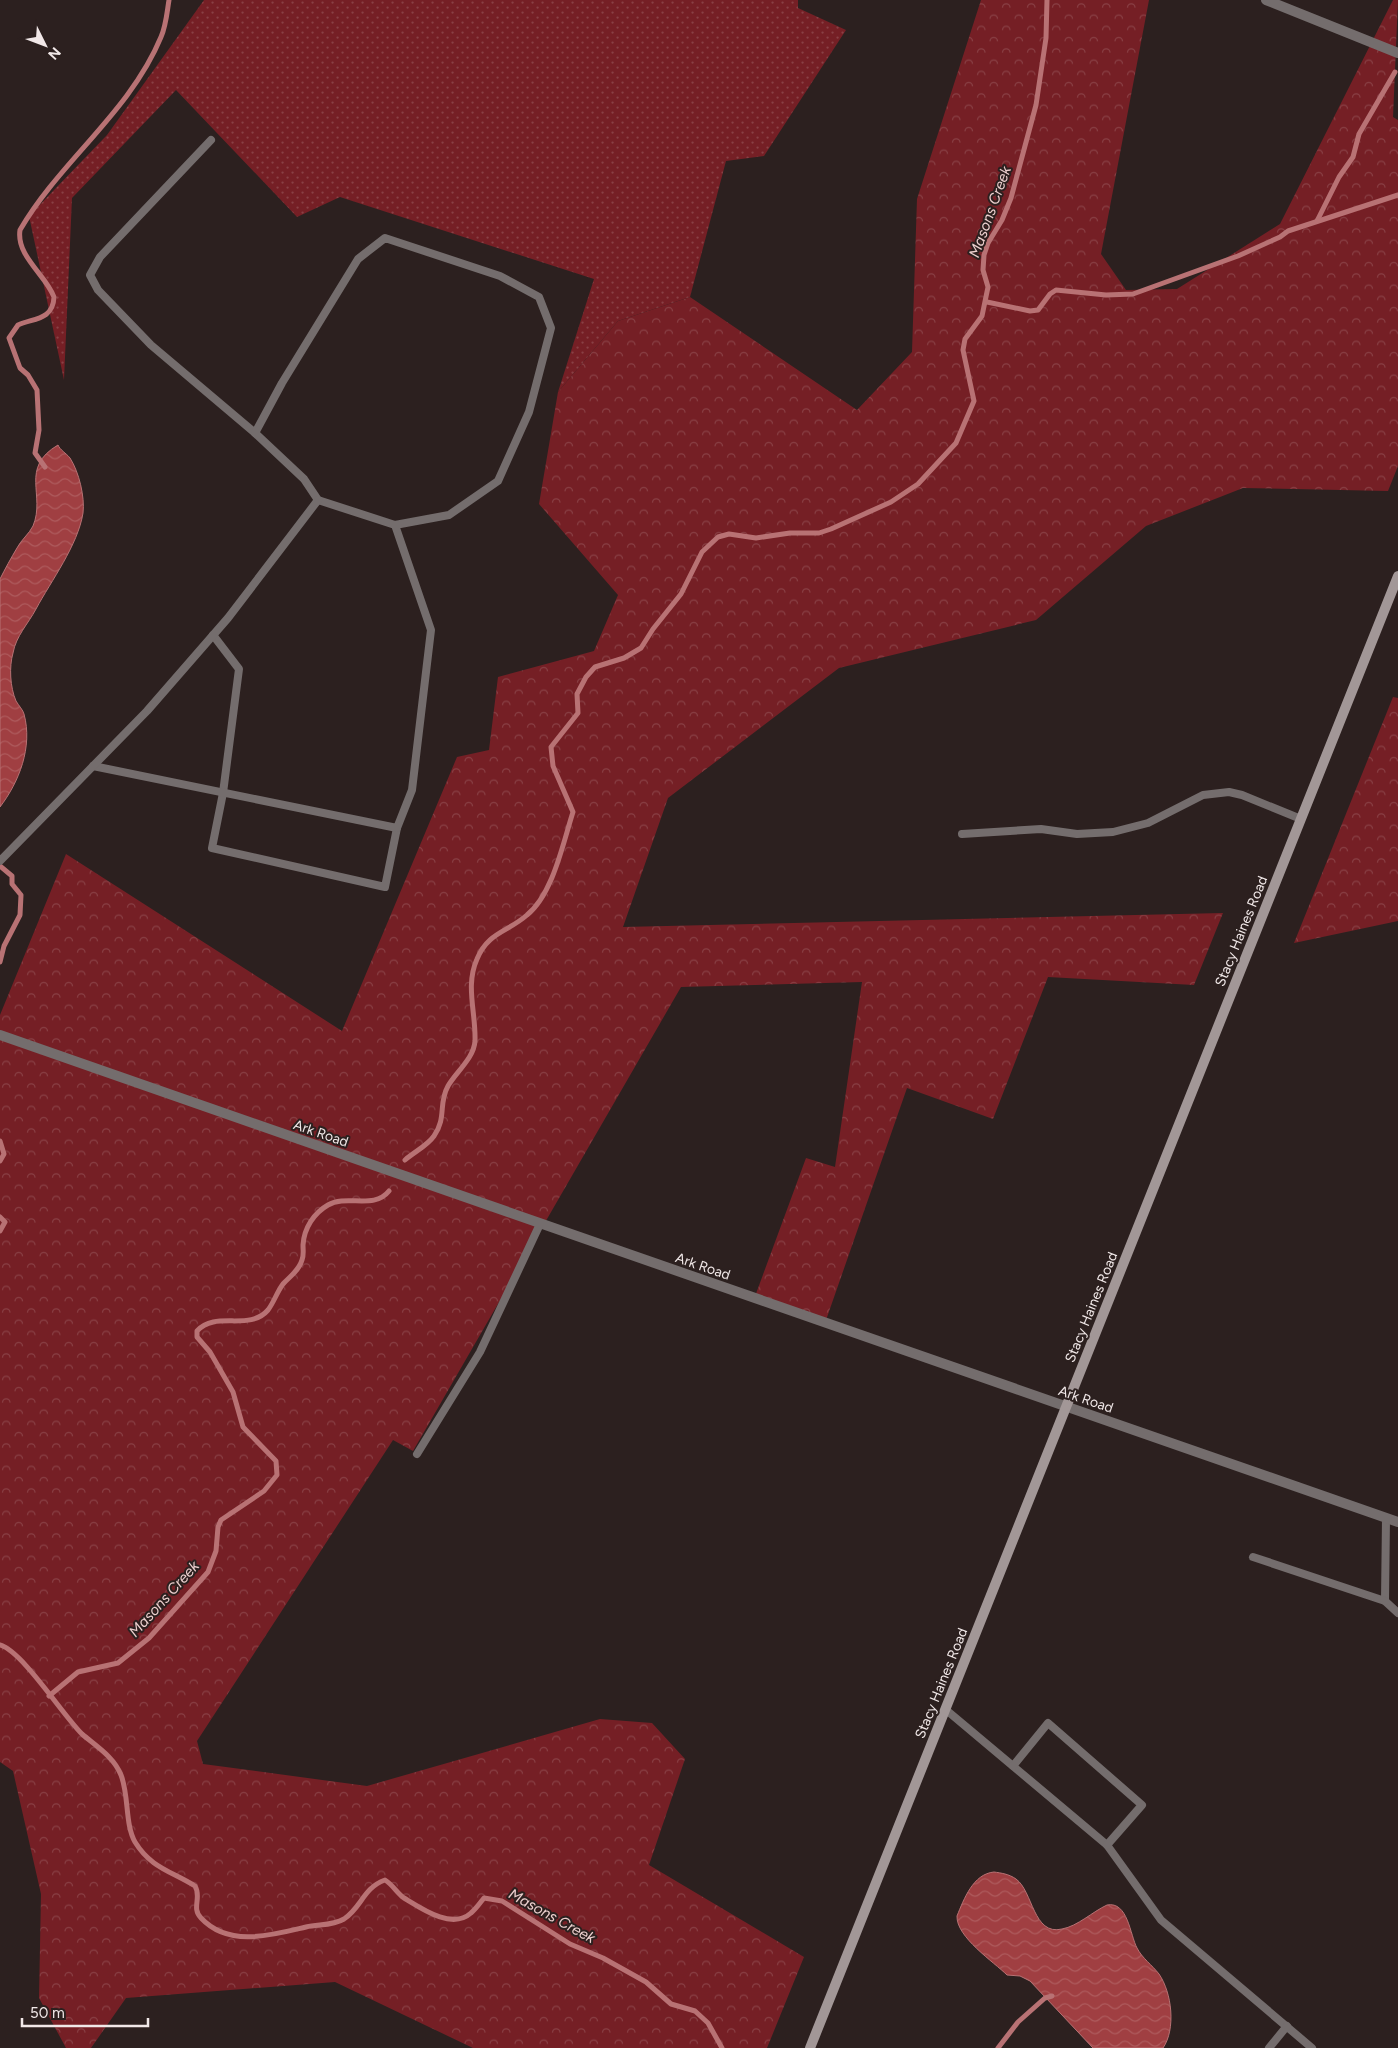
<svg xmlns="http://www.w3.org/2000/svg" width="1398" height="2048" viewBox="0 0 1398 2048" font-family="Figtree,sans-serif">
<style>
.forest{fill:url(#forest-crowns)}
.park{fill:url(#park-dots)}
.water{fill:url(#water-waves);stroke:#b87274}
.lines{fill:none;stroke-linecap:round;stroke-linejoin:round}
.stream{stroke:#b87274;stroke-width:5}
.lane{stroke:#746d6d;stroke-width:8}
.street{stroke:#746d6d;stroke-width:10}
.secondary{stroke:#a29797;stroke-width:10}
.labels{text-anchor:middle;stroke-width:4;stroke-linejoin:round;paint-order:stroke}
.street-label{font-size:14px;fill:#f1e8e8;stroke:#2c201f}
.water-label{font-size:15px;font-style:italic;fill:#edd0cf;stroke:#2c201f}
</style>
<defs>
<pattern id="forest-crowns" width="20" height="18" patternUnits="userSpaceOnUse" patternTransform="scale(1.25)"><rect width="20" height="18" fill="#751f25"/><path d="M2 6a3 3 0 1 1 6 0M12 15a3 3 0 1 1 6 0" fill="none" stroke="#894045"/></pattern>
<pattern id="park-dots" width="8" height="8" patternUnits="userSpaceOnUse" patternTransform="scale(1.25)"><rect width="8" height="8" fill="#751f25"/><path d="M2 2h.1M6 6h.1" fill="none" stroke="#894045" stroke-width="1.8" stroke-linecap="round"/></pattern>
<pattern id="water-waves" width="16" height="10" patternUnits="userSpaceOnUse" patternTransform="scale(1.25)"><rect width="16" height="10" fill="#a03f42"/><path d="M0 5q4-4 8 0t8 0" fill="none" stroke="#ae5b5d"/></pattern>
</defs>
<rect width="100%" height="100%" fill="#2c201f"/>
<!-- forest -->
<g class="forest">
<polygon points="981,0 1149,0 1101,254 1126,290 1177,289 1280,224 1393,0 1398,0 1393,117 1398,120 1398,466 1388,491 1243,488 1146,526 1036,620 839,668 668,798 623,927 1223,913 1194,985 1048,977 993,1119 907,1088 825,1323 754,1299 806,1158 835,1167 862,982 681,987 413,1451 393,1440 197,1741 203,1764 367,1786 600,1719 652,1723 685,1759 649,1865 804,1957 767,2048 473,2048 335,1982 126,1998 91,2048 66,2048 39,1998 41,1894 13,1771 0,1762 0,1015 66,854 342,1031 457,757 489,750 498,677 594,651 618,595 539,504 558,392 618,321 690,297 857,410 912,352 917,199"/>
<polygon points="1393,697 1398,698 1398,921 1294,943"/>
</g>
<!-- park -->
<polygon class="park" points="204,0 798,0 798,8 846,30 764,156 726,161 690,297 618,321 558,392 594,279 340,197 297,217 176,90 72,198 64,380 29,216 107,135"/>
<!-- water -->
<g class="water">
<path d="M58 445C60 450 66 453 70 458 79 472 85 497 83 513 78 545 51 581 36 609 28 624 16 636 13 653 9 667 10 687 16 701 19 706 23 710 24 714 33 747 19 782 0 807V579C5 569 11 558 17 548 21 540 29 534 33 526 46 495 19 468 58 445Z"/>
<path d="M994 1872C1001 1873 1009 1874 1016 1879 1033 1891 1033 1936 1062 1929 1078 1926 1092 1912 1107 1905 1128 1901 1130 1935 1137 1948 1142 1958 1152 1965 1159 1974 1172 1993 1176 2029 1163 2048H1093L1030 1981 1020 1976 1007 1975C994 1962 956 1937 957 1916 964 1899 973 1874 994 1872Z"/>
</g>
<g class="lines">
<!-- stream -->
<g class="stream">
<polyline points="1317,221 1339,177 1353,157 1359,134 1395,72"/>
<polyline points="987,302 1030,311 1038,310 1050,294 1056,290 1106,295 1133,294 1238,256 1280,237 1288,231 1398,195"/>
<path d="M45 467 35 453 39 430 37 390 28 375 20 368 9 338 18 325C34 318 53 320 54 297 46 275 16 256 20 230 60 161 130 112 161 37 166 26 167 12 169 0"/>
<polyline points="0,866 12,876 12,884 21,895 20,915 4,946 0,962"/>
<polyline points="0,1141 4,1154 0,1161"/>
<path d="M405 1160C414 1152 427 1146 434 1136 447 1117 438 1104 448 1086 456 1072 474 1058 475 1041 476 1012 465 986 477 959 488 932 508 932 527 915 553 894 563 843 573 812L553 766 551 747 578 713 577 694 586 677 595 667 624 658 641 648 653 629 681 594 702 552 718 537 729 534 756 538 790 533H819L831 529 891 502 918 484 956 443 974 401 963 350 965 339 982 316 988 287 983 270 984 255 988 243 1002 220 1011 198 1036 105 1046 38 1047 0"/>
<polyline points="0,1217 5,1222 0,1231"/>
<path d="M0 1645C22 1651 62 1714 82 1734 96 1746 114 1757 121 1775 129 1795 125 1825 135 1842 151 1868 171 1871 195 1886 202 1897 191 1908 201 1918 229 1948 272 1935 306 1927 319 1924 332 1926 344 1919 362 1907 363 1888 385 1880 393 1885 397 1893 404 1898 422 1909 452 1930 471 1913 476 1909 480 1903 484 1898L502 1901 570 1944 603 1958 646 1982 671 2004 695 2011 708 2023 722 2048"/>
<path d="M49 1696 78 1672 118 1663 149 1638 208 1572 216 1551 218 1527 221 1520 264 1491 277 1475 276 1461 243 1427 233 1392 210 1352 197 1337V1331C216 1310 249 1332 268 1310 274 1302 277 1292 283 1284 290 1276 299 1271 302 1260 304 1255 303 1251 303 1245 304 1228 314 1213 328 1205 347 1194 374 1210 389 1191"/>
<polyline points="998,2048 1018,2022 1045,1998 1052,1996"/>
</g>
<!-- lane -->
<g class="lane">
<polyline points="211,140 100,257 90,275 98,290 151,345 255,433"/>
<polyline points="213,635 239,669 223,793 212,848 385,887 397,828"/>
<polyline points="93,766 397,828 412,790 431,630 395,525 318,500 304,479 255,433 282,383 358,259 385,238 500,276 539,297 551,328 529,412 498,481 449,515 395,525"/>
<polyline points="962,834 1041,829 1077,834 1113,832 1148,823 1203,795 1229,792 1242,795 1301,819"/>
<polyline points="0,861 147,711 228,618 318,500"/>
<polyline points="417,1454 480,1352 540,1224"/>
<polyline points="1386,1518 1385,1601 1398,1613"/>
<polyline points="1253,1557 1385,1601"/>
<polyline points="945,1709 1107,1845 1161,1920 1312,2048"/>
<polyline points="1013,1766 1048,1723 1142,1805 1107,1845"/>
<polyline points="1269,2048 1287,2026"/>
</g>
<!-- street -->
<g class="street">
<polyline points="1266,0 1398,53"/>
<polyline points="0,1035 1398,1522"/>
</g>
<!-- secondary -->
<polyline class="secondary" points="810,2048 1398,576"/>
</g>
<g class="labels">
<!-- street labels -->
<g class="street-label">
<text transform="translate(1241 931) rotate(-68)" y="5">Stacy Haines Road</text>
<text transform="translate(321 1133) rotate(19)" y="5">Ark Road</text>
<text transform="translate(703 1266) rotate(19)" y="5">Ark Road</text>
<text transform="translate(1091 1307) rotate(-68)" y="5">Stacy Haines Road</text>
<text transform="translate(1086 1399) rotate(19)" y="5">Ark Road</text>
<text transform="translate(941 1683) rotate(-68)" y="5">Stacy Haines Road</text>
</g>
<!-- water labels -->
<g class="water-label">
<text transform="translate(990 212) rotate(-70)" y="5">Masons Creek</text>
<text transform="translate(164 1599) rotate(-48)" y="5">Masons Creek</text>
<text transform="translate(552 1916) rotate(29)" y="5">Masons Creek</text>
</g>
</g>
<!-- north arrow -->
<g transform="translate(45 45) rotate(132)" stroke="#2c201f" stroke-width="4" paint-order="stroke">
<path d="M0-4L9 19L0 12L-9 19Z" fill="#f1e8e8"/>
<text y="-8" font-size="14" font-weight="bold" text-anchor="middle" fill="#f1e8e8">N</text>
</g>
<!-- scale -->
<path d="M22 2018v8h126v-8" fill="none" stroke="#f1e8e8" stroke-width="2.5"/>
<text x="30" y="2018" font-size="15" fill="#f1e8e8" stroke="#2c201f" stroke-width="4" paint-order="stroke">50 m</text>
</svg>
